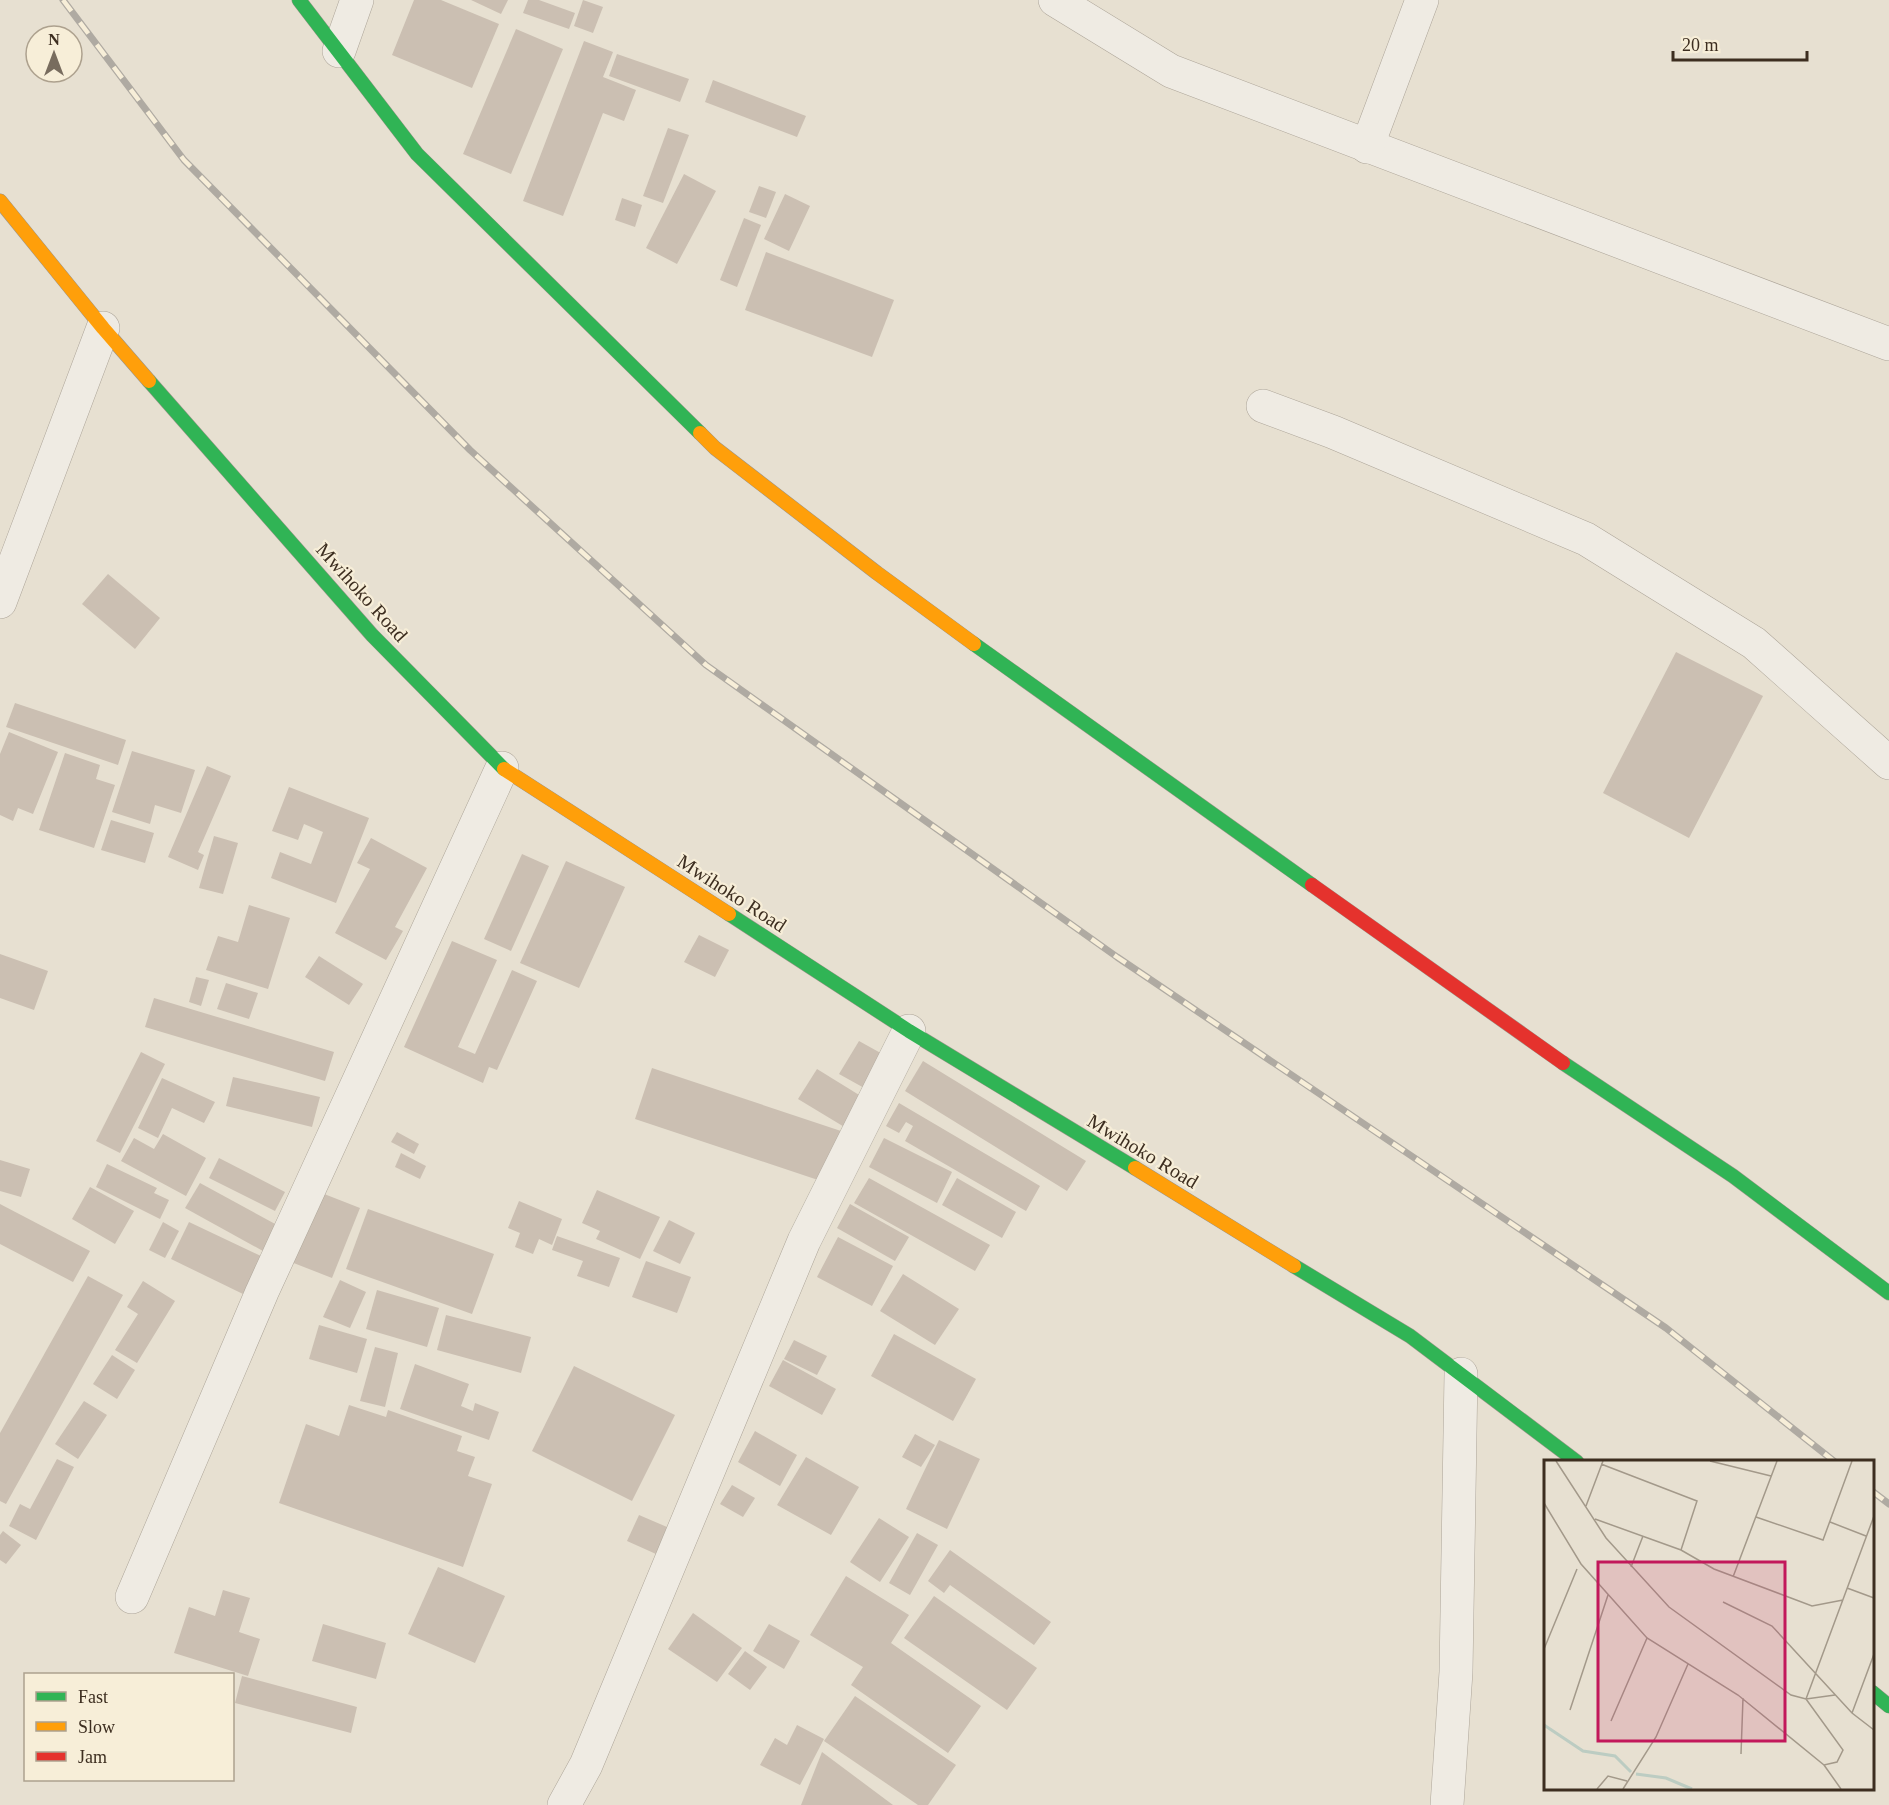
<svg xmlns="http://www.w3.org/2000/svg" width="1889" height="1805" viewBox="0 0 1889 1805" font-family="Georgia,serif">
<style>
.building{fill:#cbbfb2}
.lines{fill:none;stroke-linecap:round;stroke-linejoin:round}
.street-casing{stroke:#ada599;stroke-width:34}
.fast-casing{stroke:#9c958a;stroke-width:15}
.slow-casing{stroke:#9c958a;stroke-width:15}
.jam-casing{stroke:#9c958a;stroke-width:15}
.street{stroke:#efebe3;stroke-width:33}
.fast{stroke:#30b455;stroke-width:14}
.slow{stroke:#ff9f0a;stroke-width:14}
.jam{stroke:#e5322d;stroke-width:14}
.rail-casing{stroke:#afaaa2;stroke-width:7}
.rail{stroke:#f7eed8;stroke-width:4.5;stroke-dasharray:14;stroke-linecap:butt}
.labels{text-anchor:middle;stroke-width:4.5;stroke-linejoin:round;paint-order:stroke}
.street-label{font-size:20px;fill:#3d2e20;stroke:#f7eed8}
.inset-river{fill:none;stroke:#bcccc2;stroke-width:3}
.inset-road{fill:none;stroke:#a3998a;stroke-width:1.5}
.view{fill:#c2185b;fill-opacity:0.15;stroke:#c2185b;stroke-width:3}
.inset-edge{fill:none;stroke:#3d2e20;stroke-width:3}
</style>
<rect width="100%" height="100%" fill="#e7e0d1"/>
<!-- building -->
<g class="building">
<polygon points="414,0 441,0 499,24 472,88 392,55"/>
<polygon points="471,0 508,0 501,14"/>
<polygon points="528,0 539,0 575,13 569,29 523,13"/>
<polygon points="583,0 603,7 593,33 574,26"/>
<polygon points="516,29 563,49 511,174 463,154"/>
<polygon points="584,41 613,52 603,77 636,90 624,121 603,113 563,216 523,201"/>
<polygon points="617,54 689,79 680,102 609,76"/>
<polygon points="713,80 806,116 797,137 705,102"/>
<polygon points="668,128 689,135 663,203 643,196"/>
<polygon points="684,174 716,191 677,264 646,248"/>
<polygon points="759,186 776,192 766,218 749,212"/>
<polygon points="785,194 810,206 789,251 764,239"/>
<polygon points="622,198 642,205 635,227 615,220"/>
<polygon points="744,218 761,225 737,287 720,280"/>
<polygon points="766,252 894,300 872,357 745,310"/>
<polygon points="108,574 160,618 135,649 82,604"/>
<polygon points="1676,652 1763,696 1689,838 1603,793"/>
<polygon points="15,703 126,740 118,765 6,727"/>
<polygon points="9,732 58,752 33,814 18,808 13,821 0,815 0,754"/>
<polygon points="132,751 195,770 181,813 155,805 150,824 112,812"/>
<polygon points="65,753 100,765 96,779 115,785 94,848 39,830"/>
<polygon points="207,766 231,776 198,852 204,855 198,870 168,857"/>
<polygon points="289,787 369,818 336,903 271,878 280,852 311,864 323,832 304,824 298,840 272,831"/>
<polygon points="111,820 154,833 145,863 101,850"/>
<polygon points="214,836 238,843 223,894 199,888"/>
<polygon points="371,838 427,868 395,927 403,931 386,960 335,933 370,869 357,863"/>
<polygon points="522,854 549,866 511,951 484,939"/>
<polygon points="566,861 625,887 579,988 520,963"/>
<polygon points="249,905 290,918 268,989 206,970 218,936 238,942"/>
<polygon points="699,935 729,950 715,977 684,962"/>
<polygon points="452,941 497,960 458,1047 475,1054 512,970 537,981 497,1070 489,1067 483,1083 404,1047"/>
<polygon points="0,954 48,971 34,1010 0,998"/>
<polygon points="319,956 363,984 349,1005 305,977"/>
<polygon points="196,977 209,980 201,1006 189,1002"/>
<polygon points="226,983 258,993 249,1019 217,1009"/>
<polygon points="154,998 334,1052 325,1081 145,1027"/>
<polygon points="859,1041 886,1056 866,1089 839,1074"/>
<polygon points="141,1052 165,1064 120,1153 96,1141"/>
<polygon points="923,1061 1086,1161 1067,1191 905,1091"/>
<polygon points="652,1068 844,1132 827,1183 635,1119"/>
<polygon points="817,1069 864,1098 846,1128 798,1099"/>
<polygon points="233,1077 320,1097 312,1127 226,1106"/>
<polygon points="162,1078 215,1102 204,1123 172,1108 158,1138 138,1128"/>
<polygon points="899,1103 1040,1186 1026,1211 905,1141 913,1126 906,1122 899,1133 886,1126"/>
<polygon points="397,1132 419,1144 414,1154 391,1142"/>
<polygon points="163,1134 206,1158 186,1196 121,1161 134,1138 154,1149"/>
<polygon points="884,1138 952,1172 937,1203 869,1167"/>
<polygon points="401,1153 426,1166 420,1179 395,1167"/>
<polygon points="219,1158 285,1192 275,1211 209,1178"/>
<polygon points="0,1160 30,1169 21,1197 0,1191"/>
<polygon points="107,1164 157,1188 154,1193 169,1200 160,1219 96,1187"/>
<polygon points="869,1178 990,1245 975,1271 854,1203"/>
<polygon points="957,1178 1016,1212 1002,1238 942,1205"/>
<polygon points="200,1183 277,1225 263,1251 185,1208"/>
<polygon points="90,1187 134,1211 115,1244 72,1219"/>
<polygon points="314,1190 360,1208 332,1278 286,1260"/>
<polygon points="597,1190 660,1217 640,1259 596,1239 600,1231 582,1223"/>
<polygon points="519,1201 562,1219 552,1245 539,1239 533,1254 515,1247 520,1233 508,1228"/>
<polygon points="0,1204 90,1251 73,1282 0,1244"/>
<polygon points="850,1204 909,1237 895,1261 837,1228"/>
<polygon points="368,1209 494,1254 472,1314 346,1269"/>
<polygon points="669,1220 695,1233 680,1264 653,1251"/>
<polygon points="163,1222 179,1231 165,1258 149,1250"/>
<polygon points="189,1222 261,1256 243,1294 171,1259"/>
<polygon points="557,1236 620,1258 609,1287 577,1276 583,1261 552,1250"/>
<polygon points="838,1237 893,1266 872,1306 817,1277"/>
<polygon points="646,1261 691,1277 677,1313 632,1297"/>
<polygon points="903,1274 959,1309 935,1345 880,1311"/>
<polygon points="88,1276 123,1295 6,1504 0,1501 0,1433"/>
<polygon points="340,1280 366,1292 350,1328 323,1317"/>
<polygon points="143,1281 175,1301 137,1363 115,1350 138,1314 127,1307"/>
<polygon points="377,1290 439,1308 427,1347 366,1329"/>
<polygon points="446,1315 531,1337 521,1373 437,1350"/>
<polygon points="319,1325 367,1339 357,1373 309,1359"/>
<polygon points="894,1334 976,1379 953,1421 871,1376"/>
<polygon points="794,1340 827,1356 817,1375 784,1359"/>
<polygon points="375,1347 398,1353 385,1407 360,1401"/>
<polygon points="112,1355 135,1370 117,1399 93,1384"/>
<polygon points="783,1360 836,1389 822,1415 769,1386"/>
<polygon points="415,1364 469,1384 461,1406 473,1411 475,1403 499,1412 489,1440 400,1409"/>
<polygon points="574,1366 675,1415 632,1501 532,1451"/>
<polygon points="84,1401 107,1415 78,1459 55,1444"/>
<polygon points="349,1405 386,1417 388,1410 462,1436 457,1451 475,1457 468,1476 492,1484 463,1567 279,1503 306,1424 339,1436"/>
<polygon points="755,1431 797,1455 780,1486 738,1462"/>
<polygon points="915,1434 935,1445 921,1467 902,1457"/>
<polygon points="939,1440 980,1459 947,1529 906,1509"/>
<polygon points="806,1457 859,1487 831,1535 777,1505"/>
<polygon points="57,1459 74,1467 36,1540 9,1526 20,1504 30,1509"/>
<polygon points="732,1485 755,1498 743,1517 720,1504"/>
<polygon points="639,1515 667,1527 656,1554 627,1541"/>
<polygon points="879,1518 909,1537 880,1582 850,1562"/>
<polygon points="3,1531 21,1545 6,1564 0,1560 0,1535"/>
<polygon points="917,1533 938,1545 910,1595 889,1583"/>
<polygon points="950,1550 1051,1622 1034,1645 950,1585 944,1593 928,1581"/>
<polygon points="438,1567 505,1596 475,1663 408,1634"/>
<polygon points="846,1576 909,1615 891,1643 981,1706 948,1753 851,1685 863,1667 810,1635"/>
<polygon points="223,1590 250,1598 239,1632 260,1639 248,1676 174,1653 189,1607 215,1616"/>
<polygon points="934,1596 1037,1668 1007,1710 904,1638"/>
<polygon points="693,1613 742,1648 717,1682 668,1649"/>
<polygon points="323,1624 386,1643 376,1679 312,1661"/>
<polygon points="769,1624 800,1641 784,1669 753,1651"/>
<polygon points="745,1651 767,1667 750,1690 728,1674"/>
<polygon points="242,1676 357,1707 351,1733 235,1703"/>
<polygon points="855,1696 956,1765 928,1805 918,1805 824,1741"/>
<polygon points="797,1725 824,1739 800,1785 760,1765 775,1738 787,1745"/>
<polygon points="822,1752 893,1805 801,1805"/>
</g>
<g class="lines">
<!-- street casing -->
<g class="street-casing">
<g id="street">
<polyline points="1055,0 1171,71 1889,344"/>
<polyline points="339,51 357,0"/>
<polyline points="1367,147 1422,0"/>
<polyline points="1263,406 1333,432 1586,539 1754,643 1889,763"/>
<polyline points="0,602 103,328"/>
<polyline points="132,1597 262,1292 502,768"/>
<polyline points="564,1805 586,1765 804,1241 909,1031"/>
<polyline points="1447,1805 1456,1672 1461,1374"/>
</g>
</g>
<!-- fast casing -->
<g class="fast-casing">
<g id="fast">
<polyline points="299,0 417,154 700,433"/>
<polyline points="149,381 372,635 504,769"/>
<polyline points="974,644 1312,885"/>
<polyline points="729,914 909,1031 1135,1168"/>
<polyline points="1563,1063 1733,1176 1889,1293"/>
<polyline points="1294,1266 1410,1336 1577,1462"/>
<polyline points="1872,1692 1889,1706"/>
</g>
</g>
<!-- slow casing -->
<g class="slow-casing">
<g id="slow">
<polyline points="0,201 103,328 149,381"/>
<polyline points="700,433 715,448 877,573 974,644"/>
<polyline points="504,769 729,914"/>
<polyline points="1135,1168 1294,1266"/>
</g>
</g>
<!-- jam casing -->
<g class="jam-casing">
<polyline id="jam" points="1312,885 1563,1063"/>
</g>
<!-- street -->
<use href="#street" class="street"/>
<!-- fast -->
<use href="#fast" class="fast"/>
<!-- slow -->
<use href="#slow" class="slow"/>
<!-- jam -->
<use href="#jam" class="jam"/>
<!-- rail casing -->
<g class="rail-casing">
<g id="rail">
<polyline points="63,0 184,160 470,450 706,665 1117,957 1666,1328 1835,1462"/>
<polyline points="1872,1491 1889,1504"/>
</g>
</g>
<!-- rail -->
<use href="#rail" class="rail"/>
</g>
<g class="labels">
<!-- street labels -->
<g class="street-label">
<text transform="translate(362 592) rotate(48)" y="7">Mwihoko Road</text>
<text transform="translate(732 893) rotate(33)" y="7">Mwihoko Road</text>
<text transform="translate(1143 1151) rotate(31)" y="7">Mwihoko Road</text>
</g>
</g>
<!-- overview -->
<g transform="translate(1544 1460)">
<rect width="330" height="330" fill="#e7e0d1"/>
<path class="inset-river" d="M0 265 39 291 71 296 87 312M92 314 122 318 148 329"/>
<path class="inset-road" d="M12 1 62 78 125 147 247 235 262 239 291 235M166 1 227 16M57 4 153 41 137 90M0 43 37 104 103 178 194 235 280 305 293 302 299 290 262 239M42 46 59 1M212 57 279 80 308 1M51 59 137 90 170 109 268 146 299 140M286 62 322 76M87 107 99 76M189 117 233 1M303 128 330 138M179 142 228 166 308 253 330 270M0 189 33 109M262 239 330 56M26 250 64 135M308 253 330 194M67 261 103 178M197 294 199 238M280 305 297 329M53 329 64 316 83 321M79 329 112 277 144 204"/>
<path class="view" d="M54 102H241V281H54Z"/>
<rect width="330" height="330" class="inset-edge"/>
</g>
<!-- legend -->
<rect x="24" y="1673" width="210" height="108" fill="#f7eed8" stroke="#ada18e" stroke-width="1.5"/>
<rect x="36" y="1692" width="30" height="9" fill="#30b455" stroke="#ada18e" stroke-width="1.5"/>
<text x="78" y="1703" font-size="18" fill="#3d2e20">Fast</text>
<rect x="36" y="1722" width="30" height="9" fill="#ff9f0a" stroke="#ada18e" stroke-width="1.5"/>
<text x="78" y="1733" font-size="18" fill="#3d2e20">Slow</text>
<rect x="36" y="1752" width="30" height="9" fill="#e5322d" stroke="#ada18e" stroke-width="1.5"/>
<text x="78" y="1763" font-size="18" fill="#3d2e20">Jam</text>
<!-- north arrow -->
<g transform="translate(54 54)"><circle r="28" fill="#f7eed8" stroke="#ada18e" stroke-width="1.5"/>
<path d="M0-4.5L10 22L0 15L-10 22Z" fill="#786c5e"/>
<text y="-9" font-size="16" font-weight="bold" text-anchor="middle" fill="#3d2e20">N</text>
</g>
<!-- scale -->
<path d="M1673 51v9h134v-9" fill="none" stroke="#3d2e20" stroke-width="3"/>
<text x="1682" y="51" font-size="18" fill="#3d2e20" stroke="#f7eed8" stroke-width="4.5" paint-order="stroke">20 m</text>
</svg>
